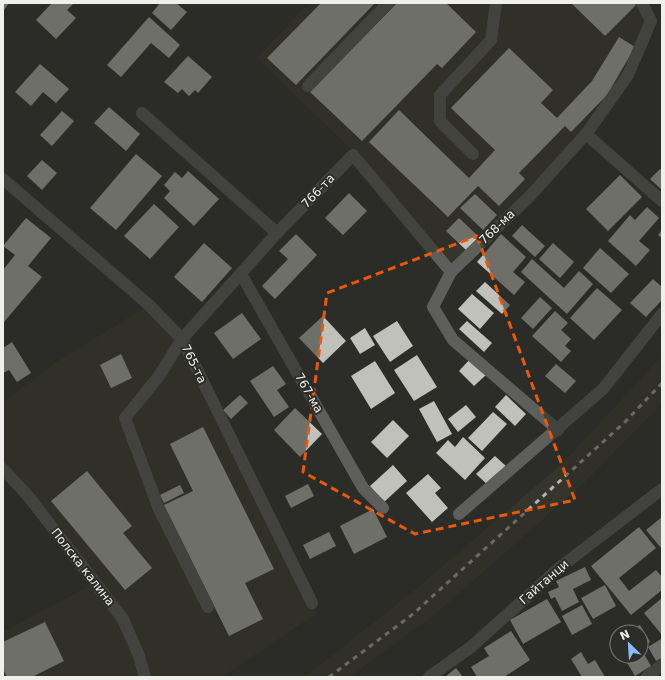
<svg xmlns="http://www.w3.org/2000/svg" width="665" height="680" viewBox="0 0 665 680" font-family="'DejaVu Sans',sans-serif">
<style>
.built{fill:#36352b}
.building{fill:#c1c1bb}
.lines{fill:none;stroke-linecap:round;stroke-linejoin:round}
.service{stroke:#5e5e5c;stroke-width:12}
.minor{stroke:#5e5e5c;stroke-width:12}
.rail{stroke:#b3b3b0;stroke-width:3;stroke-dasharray:5 5;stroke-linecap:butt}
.marked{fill:none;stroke:#e8590c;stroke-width:3;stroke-dasharray:8 5;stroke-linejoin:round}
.labels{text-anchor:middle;stroke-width:4;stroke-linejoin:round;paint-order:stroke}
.street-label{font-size:12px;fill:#efefec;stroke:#2c2c28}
</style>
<rect width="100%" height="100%" fill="#2c2c28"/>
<!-- built -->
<g class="built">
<polygon points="309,3 642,3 651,21 628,75 586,134 451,272 353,155 350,148 257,58"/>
<polygon points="149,305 182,339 317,613 222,677 3,677 3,632 95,583 3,469 3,402 55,363"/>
<polygon points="662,356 662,403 587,480 439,611 350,677 305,677 416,589 563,463"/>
</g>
<!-- building -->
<g class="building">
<polygon points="3,3 9,3 4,10 3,9"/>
<polygon points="52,3 71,3 73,4 67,10 76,18 56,39 36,20"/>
<polygon points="160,3 176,3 187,12 171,30 152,13"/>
<polygon points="321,3 375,3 296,85 267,58"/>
<polygon points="397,3 446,3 476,32 442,68 437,64 362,141 310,92"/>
<polygon points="571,3 634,3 636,5 605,36"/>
<polygon points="149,17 180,45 169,58 151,43 121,77 107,65"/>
<polygon points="619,37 635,47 607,95 571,132 565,126 519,173 525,179 499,206 478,186 448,217 369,142 399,110 469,178 495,150 451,108 509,48 553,90 541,103 557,118 592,81"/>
<polygon points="188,56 212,77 198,93 195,90 189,96 182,89 178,93 164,82"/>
<polygon points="40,64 69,89 56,103 43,92 31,106 15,92"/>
<polygon points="109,107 140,134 126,151 94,123"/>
<polygon points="62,111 74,121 52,146 40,135"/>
<polygon points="136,154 162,176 116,230 90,208"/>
<polygon points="42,160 57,173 42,190 27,176"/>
<polygon points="660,169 662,171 662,190 650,179"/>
<polygon points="188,171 219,199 194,226 164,198 170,191 164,185 175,172 182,178"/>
<polygon points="620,175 642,197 608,231 586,209"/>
<polygon points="349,193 367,211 343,235 325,218"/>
<polygon points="475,194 497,215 483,230 460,208"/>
<polygon points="154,204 179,227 150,259 124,236"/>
<polygon points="647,207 659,218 639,241 650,250 636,266 608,241 630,215 635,220"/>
<polygon points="26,218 51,238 28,266 42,277 4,322 3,270 15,255 3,246"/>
<polygon points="459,218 479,237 466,250 446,231"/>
<polygon points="522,225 545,246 535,257 512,236"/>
<polygon points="662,230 662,238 658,235"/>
<polygon points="296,234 317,255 275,299 262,286 288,259 279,251"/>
<polygon points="501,234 526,257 513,272 525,282 514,295 477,262"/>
<polygon points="204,243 232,268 202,302 174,277"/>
<polygon points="553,243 574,262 560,278 539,259"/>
<polygon points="600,248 629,274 611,293 583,268"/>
<polygon points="532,259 564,288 579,271 593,284 567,314 521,272"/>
<polygon points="653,279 662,287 662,300 646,317 630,303"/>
<polygon points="485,282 510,305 502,314 476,291"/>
<polygon points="597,288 622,310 594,340 570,318"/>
<polygon points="472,294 494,313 480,329 458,309"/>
<polygon points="540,297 552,308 533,329 521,318"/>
<polygon points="555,311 568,323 561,330 571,339 565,346 571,351 561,362 532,336"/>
<polygon points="242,313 261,339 233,359 214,333"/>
<polygon points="323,316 346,341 323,363 299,338"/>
<polygon points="397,321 413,346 390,362 373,336"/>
<polygon points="467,321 492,343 484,352 459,329"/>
<polygon points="365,328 375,345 360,354 350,338"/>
<polygon points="12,342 31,373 17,382 9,370 3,373 3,348"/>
<polygon points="121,354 132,378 111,388 100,365"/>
<polygon points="417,355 437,387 414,401 394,370"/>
<polygon points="470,359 486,375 474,386 459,371"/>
<polygon points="375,361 395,393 371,409 351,376"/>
<polygon points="556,364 576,381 565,393 545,376"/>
<polygon points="273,366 286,384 277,390 289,407 274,417 250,381"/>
<polygon points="240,395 248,403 231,419 223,410"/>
<polygon points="506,395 526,414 515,426 495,407"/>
<polygon points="434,401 452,434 437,442 419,409"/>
<polygon points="466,405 476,417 458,432 448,419"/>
<polygon points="295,408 322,434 300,457 274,430"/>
<polygon points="493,412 507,424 482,451 468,438"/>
<polygon points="393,420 409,436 387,458 371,442"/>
<polygon points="203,427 274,569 245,583 263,619 229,636 164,505 193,491 170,444"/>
<polygon points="463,437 485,458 465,480 436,453 448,440 455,447"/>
<polygon points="495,456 507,467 489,486 476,474"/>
<polygon points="393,465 407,481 384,502 370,486"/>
<polygon points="87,471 132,526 123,533 152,568 125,590 51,501"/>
<polygon points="428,474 441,488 435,493 448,508 432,522 406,493"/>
<polygon points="308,484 314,496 291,508 285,496"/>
<polygon points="180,485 184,493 164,503 160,495"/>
<polygon points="373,509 387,537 354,554 340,526"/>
<polygon points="662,517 662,549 646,530"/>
<polygon points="639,527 656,548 619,578 629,591 656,570 662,577 662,590 631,615 591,566"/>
<polygon points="329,532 336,546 310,559 303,545"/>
<polygon points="585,567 591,580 573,589 579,602 562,611 555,597 551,599 548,592 559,587 556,581"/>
<polygon points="605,585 616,606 593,619 581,598"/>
<polygon points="662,598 662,635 644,613"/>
<polygon points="547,599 561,622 523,644 510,620"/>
<polygon points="582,605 592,624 572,635 562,616"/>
<polygon points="45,622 64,661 32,677 7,677 3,669 3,642"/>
<polygon points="640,625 650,642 641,648 641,632 628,632"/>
<polygon points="511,631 530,660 504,677 477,677 471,667 489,656 484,648"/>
<polygon points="661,639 662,658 656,661 648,647"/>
<polygon points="641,649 651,666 635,676 623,656 641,656"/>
<polygon points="581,652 588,664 595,660 605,677 582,677 571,659"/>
<polygon points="456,668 463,677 445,677"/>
</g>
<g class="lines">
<!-- service -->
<g class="service">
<polyline points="308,86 388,3"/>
<polyline points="473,154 440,121 440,95 491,40 496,3"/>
<polyline points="182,339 159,376 125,418 159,509 208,607"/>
</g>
<!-- minor -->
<g class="minor">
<polyline points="142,113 277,233"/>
<polyline points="586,134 662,201"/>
<polyline points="3,179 149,305 182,339 312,603"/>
<polyline points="241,274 363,488 383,508"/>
<polyline points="182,339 277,233 353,155 451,272"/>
<polyline points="558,430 453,340 433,307 451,272 529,197 586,134 628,75 651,21 642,3"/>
<polyline points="3,469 29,497 123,619 139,656 145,677"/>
<polyline points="459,514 603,389 662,314"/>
<polyline points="429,677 471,647 558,569 662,489"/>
<polyline points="647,677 662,665"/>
</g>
<!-- rail -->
<polyline class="rail" points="329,677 413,614 625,422 662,383"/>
</g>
<!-- marked area -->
<path d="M0 0H665V680H0ZM477 236 575 500 415 534 303 472 327 293Z" fill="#2c2c28" fill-opacity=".55" fill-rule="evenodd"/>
<path class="marked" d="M477 236 575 500 415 534 303 472 327 293Z"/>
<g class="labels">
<!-- street labels -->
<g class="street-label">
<text transform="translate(318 191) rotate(-46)" y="4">766-та</text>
<text transform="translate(497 227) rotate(-44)" y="4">768-ма</text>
<text transform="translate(194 364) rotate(64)" y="4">765-та</text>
<text transform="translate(309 393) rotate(60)" y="4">767-ма</text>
<text transform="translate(83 567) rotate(52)" y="4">Полска калина</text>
<text transform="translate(544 582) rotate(-41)" y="4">Гайтанци</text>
</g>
</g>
<!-- border -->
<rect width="665" height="680" fill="none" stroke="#efefec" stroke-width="8"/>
<!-- north arrow -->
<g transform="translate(629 644) rotate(335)"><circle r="19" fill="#2c2c28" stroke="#7a7a76"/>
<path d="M0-3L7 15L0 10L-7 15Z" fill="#89bafc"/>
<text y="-6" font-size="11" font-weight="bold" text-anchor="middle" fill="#efefec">N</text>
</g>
</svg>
